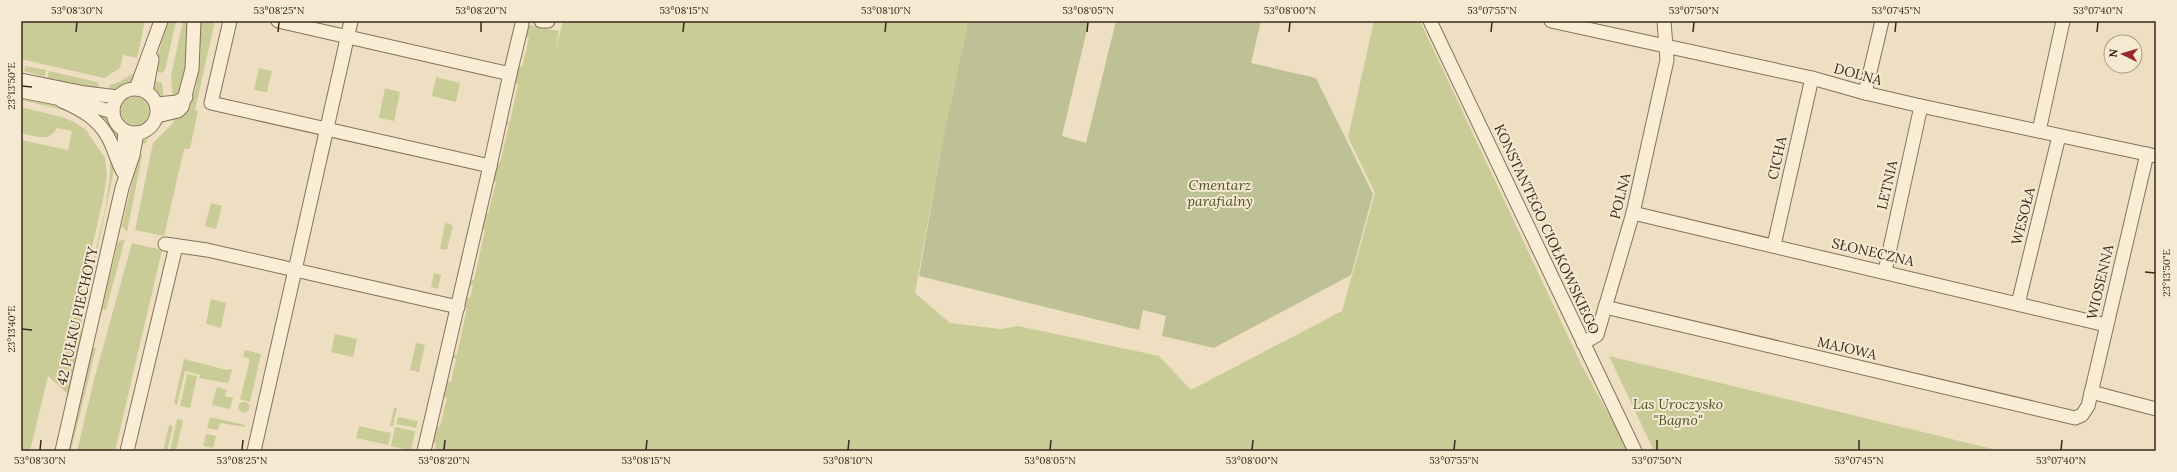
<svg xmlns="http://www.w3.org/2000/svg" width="2177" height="472" viewBox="0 0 2177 472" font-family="Lora,serif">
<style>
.green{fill:#c9cc96}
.cemetery{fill:#bec195}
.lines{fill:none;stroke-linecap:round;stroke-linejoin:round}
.minor-casing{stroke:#887059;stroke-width:15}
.minor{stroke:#f9edd5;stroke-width:13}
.ticks{fill:none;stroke:#38291d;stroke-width:1.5}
.labels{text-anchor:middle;stroke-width:4;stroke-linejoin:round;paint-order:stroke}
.street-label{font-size:14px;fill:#38291d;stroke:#f6e9d2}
.park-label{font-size:14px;font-style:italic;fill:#4b5524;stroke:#f6e9d2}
.neatline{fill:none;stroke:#38291d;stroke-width:1.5}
.ticks-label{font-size:10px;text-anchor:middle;fill:#38291d}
</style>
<rect width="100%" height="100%" fill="#eedfc2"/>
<!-- green -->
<g class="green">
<polygon points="21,21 145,21 137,58 123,55 120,68 104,78 21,59"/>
<polygon points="167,21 176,21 165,70 161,73 154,71"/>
<polygon points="183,21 191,21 184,89 173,101 171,76"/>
<path d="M200 21H215L195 110 198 111 190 149H184L164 236 135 230 153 143 173 123 174 118C202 115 200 43 200 21Z"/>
<polygon points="563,21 968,21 942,144 915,293 950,323 1001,329 1018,326 1159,356 1191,390 1342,311 1375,193 1348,137 1374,21 1420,21 1582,366 1609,415 1613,419 1629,451 435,451 436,443 430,442 434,426 440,427 447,398 441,396 444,381 451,382 456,359 449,357 450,354 457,355 467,308 461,306 463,297 470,298 473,286 467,284 468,279 474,280 485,230 480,229 483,213 488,214 496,182 491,180 494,162 500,163 509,125 504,124 505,121 510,122 518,84 513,83 517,66 522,67 529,38 523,37 525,24 559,31 555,52"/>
<polygon points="25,66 46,70 45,77 24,71"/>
<polygon points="259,68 272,71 267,92 254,90"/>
<polygon points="49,71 97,82 99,86 98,92 57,84 57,80 47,78"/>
<path d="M132 74 137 75C130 87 119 91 106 93L110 85 119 82Z"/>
<polygon points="436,77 460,83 456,102 432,96"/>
<polygon points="152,80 162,83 164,101 154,91"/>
<polygon points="385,88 400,92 394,121 379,118"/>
<polygon points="21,96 64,106 78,116 68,111 21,100"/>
<circle cx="135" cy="111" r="14"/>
<path d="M21 107 62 117 74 122 86 130 105 158 107 175 103 199 77 314 82 315 81 339 68 394 48 376 30 451H21V140L68 150 72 131 57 128C49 143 35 136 21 133Z"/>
<path d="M102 111C110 117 121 130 119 141L113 142 98 119Z"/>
<polygon points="165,117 164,122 148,137 145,144 139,143 143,137"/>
<polygon points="139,152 142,156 127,232 122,226"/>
<polygon points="110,153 113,161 113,175 93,270 91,270 106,205 110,174"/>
<polygon points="211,203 222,206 216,229 205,226"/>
<polygon points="445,223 453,225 447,250 440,249"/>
<polygon points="125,239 106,310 102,309 118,242"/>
<polygon points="132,243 162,250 115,451 77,451 95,376"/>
<polygon points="434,273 441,275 438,289 431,287"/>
<polygon points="211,299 226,303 221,328 206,324"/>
<polygon points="335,334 357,339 353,357 331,352"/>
<polygon points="416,343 425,345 419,372 410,370"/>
<polygon points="92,347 96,348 71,451 68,451"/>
<polygon points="245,350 261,354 250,402 240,399 249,364 249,358 243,357"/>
<polygon points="1609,356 2001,451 1654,451"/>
<polygon points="184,359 227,370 231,369 232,370 228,383 199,378 200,375 185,371 177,405 174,404"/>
<polygon points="187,374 197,376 190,408 180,406"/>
<polygon points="217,387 227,390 225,396 233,398 230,409 212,405"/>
<circle cx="244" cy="407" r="5.5"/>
<polygon points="394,408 397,408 393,426 390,426"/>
<polygon points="210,417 245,425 245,427 220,423 218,430 207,428"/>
<polygon points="398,417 418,421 416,428 396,424"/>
<polygon points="177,419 183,420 176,451 170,451"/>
<polygon points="169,425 173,426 167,451 163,451"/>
<polygon points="359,426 391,433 388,445 356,438"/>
<polygon points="395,427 415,431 411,451 391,446"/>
<polygon points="206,434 216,436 213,448 203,446"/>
</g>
<!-- cemetery -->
<polygon class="cemetery" points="968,21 1089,21 1062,136 1086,143 1116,21 1261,21 1251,63 1316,78 1373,194 1351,275 1214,348 1162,336 1166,316 1143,310 1139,330 919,276 942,144"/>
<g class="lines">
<!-- minor casing -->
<g class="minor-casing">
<g id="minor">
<polyline points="230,21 211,103 490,166 510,74 278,21"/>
<polyline points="541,21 548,21"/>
<polyline points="1430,21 1635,451"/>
<polyline points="1551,21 1812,78 1865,93 1921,106 2156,156"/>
<polyline points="510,74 522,24"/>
<polyline points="21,80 85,93 118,97"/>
<circle cx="135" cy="111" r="22"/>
<polyline points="136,89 161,21"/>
<polyline points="21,91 82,103 113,112"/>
<polyline points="146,92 152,59"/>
<polyline points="1865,93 1882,21"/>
<path d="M62 101C81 109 98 119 108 137 114 148 117 161 123 172"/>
<polyline points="157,104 177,102 186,97"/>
<polyline points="157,116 178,111 182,107 192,69 194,21"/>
<polyline points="2039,131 2063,21"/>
<polyline points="122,168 125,131"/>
<polyline points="1633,213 2106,325"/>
<polyline points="165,244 207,250 295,270 351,21"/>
<polyline points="1774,245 1812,78"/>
<polyline points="1885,271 1921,106"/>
<polyline points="2018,304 2059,136"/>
<polyline points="1605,307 2075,418 2082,415 2088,406 2147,154"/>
<polyline points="1583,343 1597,335 1633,213 1667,60 1664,21"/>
<polyline points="2091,392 2156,409"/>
<polyline points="62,451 122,188 133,155 137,133"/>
<polyline points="127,451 176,246"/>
<polyline points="254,451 295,270 458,307"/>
<polyline points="424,451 490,166"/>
</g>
</g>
<!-- minor -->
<use href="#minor" class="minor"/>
</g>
<!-- ticks -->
<path class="ticks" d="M76 32 77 22M278 32 279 22M481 32V22M683 32 684 22M885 32 886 22M1087 32 1088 22M1289 32 1290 22M1491 32 1492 22M1693 32 1694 22M1895 32 1896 22M2097 32 2098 22M22 86 32 87M2145 272 2155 273M22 329 32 330M40 450 41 440M242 450 243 440M444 450 445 440M646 450 647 440M848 450 849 440M1050 450 1051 440M1252 450 1253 440M1454 450 1455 440M1657 450V440M1859 450V440M2061 450 2062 440"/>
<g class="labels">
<!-- street labels -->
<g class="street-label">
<text transform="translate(1858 74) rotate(15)" y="5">DOLNA</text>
<text transform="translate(1777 158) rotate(-77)" y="5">CICHA</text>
<text transform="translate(1887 185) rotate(-77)" y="5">LETNIA</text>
<text transform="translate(1620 196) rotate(-76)" y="5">POLNA</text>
<text transform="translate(2023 216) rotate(-76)" y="5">WESOŁA</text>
<text transform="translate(1547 229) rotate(65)" y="5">KONSTANTEGO CIOŁKOWSKIEGO</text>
<text transform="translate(1873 252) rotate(13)" y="5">SŁONECZNA</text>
<text transform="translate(2100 282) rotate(-77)" y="5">WIOSENNA</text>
<text transform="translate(77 316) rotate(-77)" y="5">42 PUŁKU PIECHOTY</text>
<text transform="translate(1847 348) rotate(13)" y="5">MAJOWA</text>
</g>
<!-- park labels -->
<g class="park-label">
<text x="1220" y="190">Cmentarz<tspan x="1220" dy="16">parafialny</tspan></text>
<text x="1678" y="409">Las Uroczysko<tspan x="1678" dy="16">"Bagno"</tspan></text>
</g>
</g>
<!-- border -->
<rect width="2177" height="472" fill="none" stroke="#f6e9d2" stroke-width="44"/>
<!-- north arrow -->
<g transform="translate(2123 54) rotate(275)"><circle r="19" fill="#f6e9d2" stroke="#aa9c8a"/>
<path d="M0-3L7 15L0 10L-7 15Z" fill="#98282f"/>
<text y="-6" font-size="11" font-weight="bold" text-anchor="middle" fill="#38291d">N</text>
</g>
<rect x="22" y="22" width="2133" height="428" class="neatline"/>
<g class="ticks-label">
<text x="77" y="14">53°08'30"N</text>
<text x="279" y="14">53°08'25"N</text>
<text x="481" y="14">53°08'20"N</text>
<text x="684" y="14">53°08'15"N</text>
<text x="886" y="14">53°08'10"N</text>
<text x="1088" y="14">53°08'05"N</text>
<text x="1290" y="14">53°08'00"N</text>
<text x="1492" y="14">53°07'55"N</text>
<text x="1694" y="14">53°07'50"N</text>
<text x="1896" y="14">53°07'45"N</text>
<text x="2098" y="14">53°07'40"N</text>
<text transform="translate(11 86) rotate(-90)" y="4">23°13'50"E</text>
<text transform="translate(2166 273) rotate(-90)" y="4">23°13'50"E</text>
<text transform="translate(11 329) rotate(-90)" y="4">23°13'40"E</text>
<text x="40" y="464">53°08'30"N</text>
<text x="242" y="464">53°08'25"N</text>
<text x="444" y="464">53°08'20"N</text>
<text x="646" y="464">53°08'15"N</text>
<text x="848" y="464">53°08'10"N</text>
<text x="1050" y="464">53°08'05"N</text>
<text x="1252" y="464">53°08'00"N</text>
<text x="1454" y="464">53°07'55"N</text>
<text x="1657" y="464">53°07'50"N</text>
<text x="1859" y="464">53°07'45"N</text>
<text x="2061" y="464">53°07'40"N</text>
</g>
</svg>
